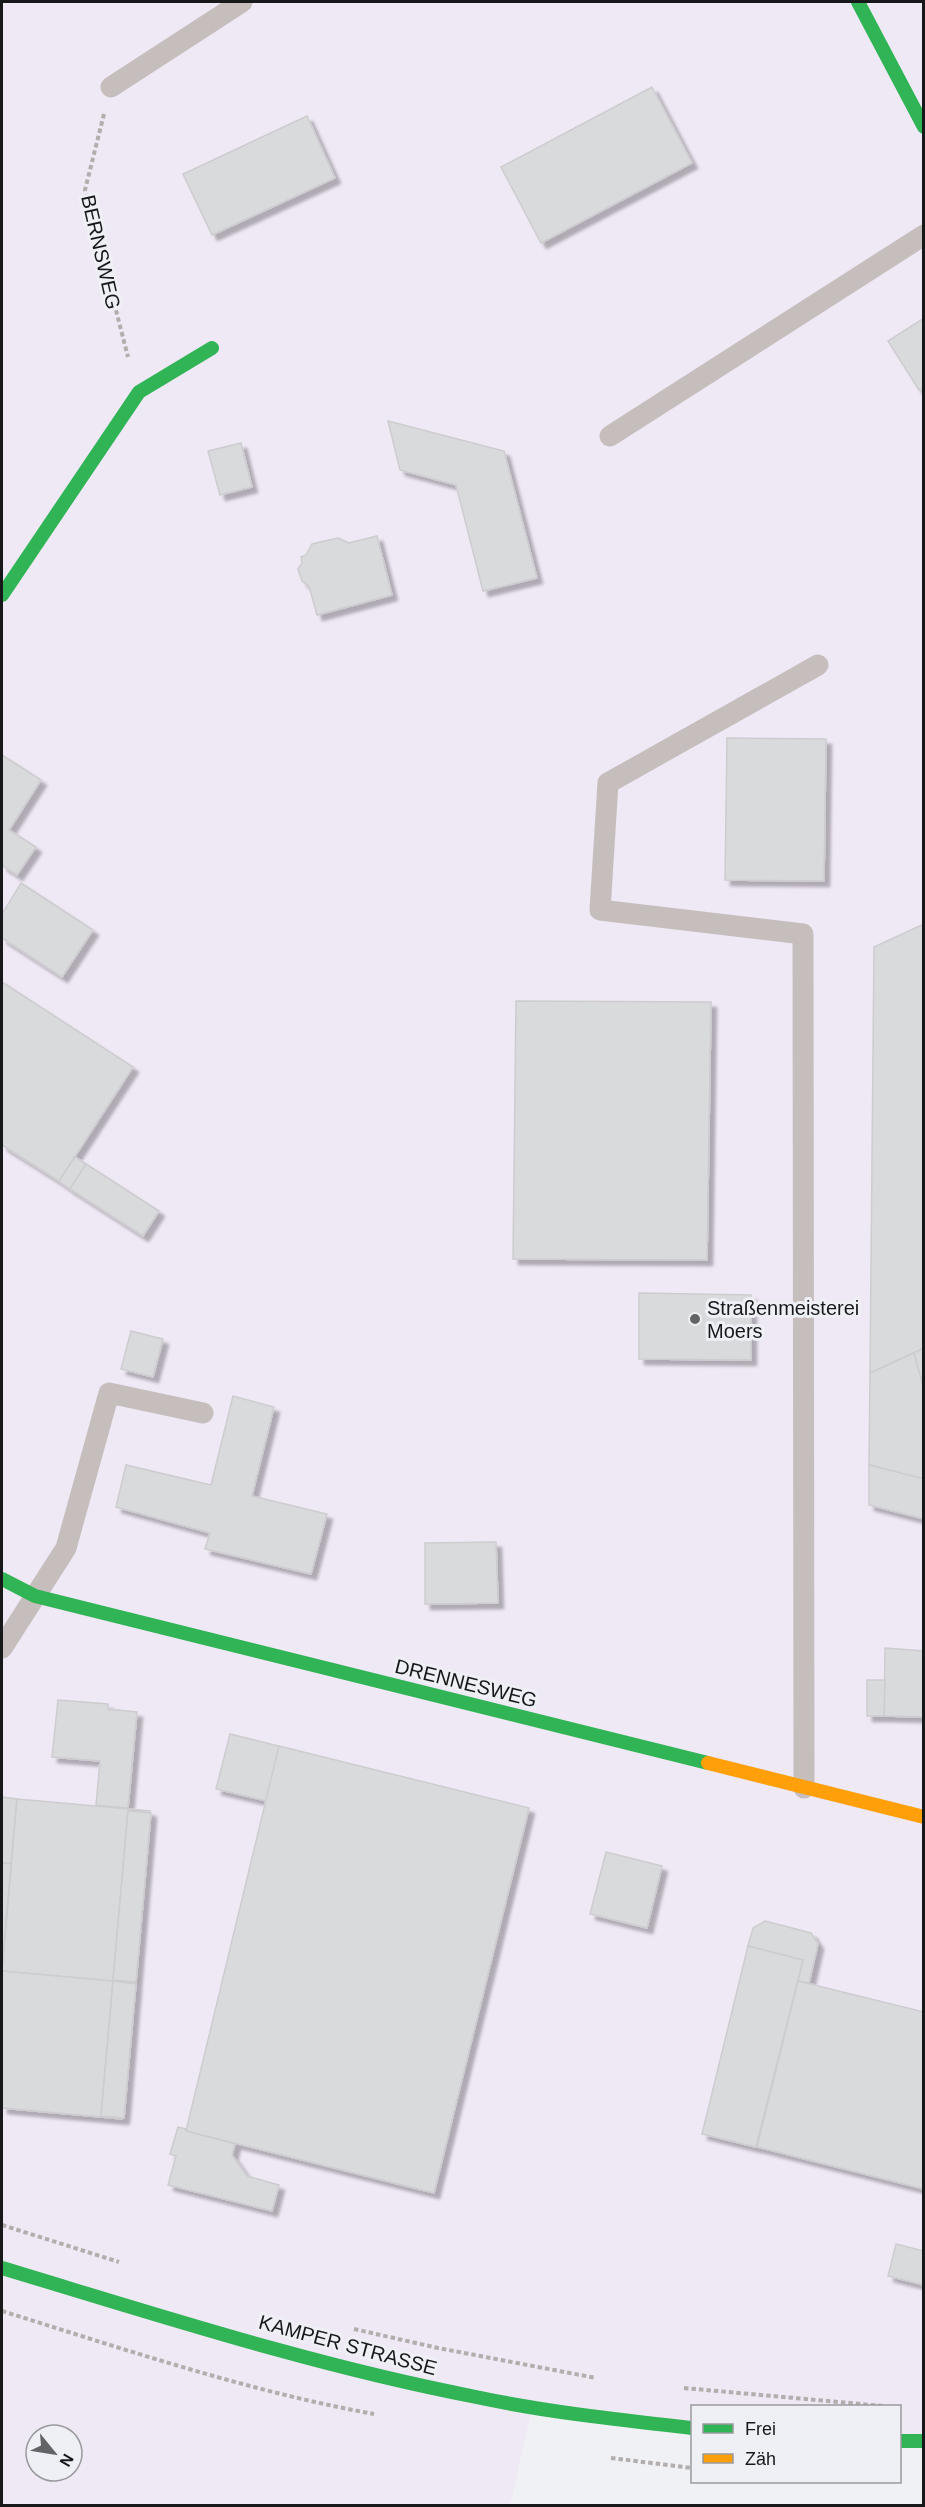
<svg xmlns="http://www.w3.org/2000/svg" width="925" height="2507" viewBox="0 0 925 2507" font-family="Helvetica,sans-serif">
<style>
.commercial{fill:#efe8f5;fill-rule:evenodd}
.building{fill:#d9dadc;stroke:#cdcdcf;stroke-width:1.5;filter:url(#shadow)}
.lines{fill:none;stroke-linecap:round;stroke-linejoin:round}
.path{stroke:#b3aeae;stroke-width:4;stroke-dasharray:4.5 3;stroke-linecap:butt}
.lane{stroke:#c6bebd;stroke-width:21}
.fast{stroke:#30b455;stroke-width:14}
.slow{stroke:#ff9f0a;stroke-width:14}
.poi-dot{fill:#636466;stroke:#eff0f5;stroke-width:2}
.labels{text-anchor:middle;stroke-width:6;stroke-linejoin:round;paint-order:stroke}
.street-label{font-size:20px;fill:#171819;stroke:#eff0f5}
.poi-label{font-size:20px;fill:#171819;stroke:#eff0f5;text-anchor:start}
</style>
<defs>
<filter id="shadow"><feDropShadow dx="5.5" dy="5.5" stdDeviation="1.5" flood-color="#0004"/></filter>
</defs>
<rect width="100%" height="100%" fill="#f0f1f4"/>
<!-- commercial -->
<path class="commercial" d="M2 2H923V2439H900V2406H692V2427L532 2408 510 2505 2 2506ZM36 2435H72V2471H36Z"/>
<!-- building -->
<g class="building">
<polygon points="652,87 692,163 541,243 501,167"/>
<polygon points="307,116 335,178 212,235 183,174"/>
<polygon points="924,318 924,387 919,390 888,341"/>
<polygon points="388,421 504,451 537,578 483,591 456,485 400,470"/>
<polygon points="241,443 252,487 220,495 208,451"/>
<polygon points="377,536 392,595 317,615 309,586 302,581 298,569 302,563 301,557 306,555 312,544 338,538 349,543"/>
<polygon points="727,738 826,739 824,881 725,880"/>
<polygon points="2,755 41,780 9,830 36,847 17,875 2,865"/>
<polygon points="21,883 93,930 62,977 2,938 2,914"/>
<polygon points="924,924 924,1348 870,1373 874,947"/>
<polygon points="2,982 133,1067 59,1181 2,1145"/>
<polygon points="516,1001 711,1002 707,1260 513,1259"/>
<polygon points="75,1157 86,1164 70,1189 59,1181"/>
<polygon points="86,1164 159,1211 143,1236 70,1189"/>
<polygon points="639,1293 751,1295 751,1360 639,1359"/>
<polygon points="131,1331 163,1339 153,1377 121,1369"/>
<polygon points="924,1348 924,1390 914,1353"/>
<polygon points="914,1353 924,1390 924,1479 869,1465 870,1373"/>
<polygon points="233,1396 274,1407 252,1496 327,1514 311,1574 205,1549 210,1533 116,1507 126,1465 211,1485"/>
<polygon points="869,1465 924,1479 924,1519 869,1505"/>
<polygon points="496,1542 498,1603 425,1604 425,1543"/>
<polygon points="885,1648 924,1651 924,1717 884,1716"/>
<polygon points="867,1680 885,1680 884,1716 867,1716"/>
<polygon points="58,1700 108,1704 108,1709 137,1712 128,1808 96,1805 100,1761 52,1757"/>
<polygon points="230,1734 279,1746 267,1801 216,1789"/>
<polygon points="279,1746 529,1808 434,2193 186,2131"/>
<polygon points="2,1797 17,1799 11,1864 2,1863"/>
<polygon points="17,1799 151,1811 128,1811 113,1980 136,1984 2,1971"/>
<polygon points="128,1811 151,1813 136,1982 113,1980"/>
<polygon points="606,1852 662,1866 647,1928 590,1914"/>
<polygon points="2,1863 11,1864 2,1969"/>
<polygon points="765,1921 811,1933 818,1944 809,1983 798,1981 803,1960 748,1946 753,1928"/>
<polygon points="748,1946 803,1960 756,2147 702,2134"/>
<polygon points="2,1971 113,1981 101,2116 123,2119 2,2108"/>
<polygon points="113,1981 136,1984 124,2118 101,2116"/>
<polygon points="798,1981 924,2012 924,2189 757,2147"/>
<polygon points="178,2127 186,2129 186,2131 235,2144 232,2155 247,2176 279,2185 272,2211 168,2185 176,2156 170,2154"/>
<polygon points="896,2244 924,2251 924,2285 888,2276"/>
</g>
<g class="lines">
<!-- path -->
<g class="path">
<polyline points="104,114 85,190 128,357"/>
<polyline points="2,2225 119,2262"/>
<path d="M2 2311C124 2349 247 2391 374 2414"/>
<polyline points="354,2329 438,2348 596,2378"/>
<polyline points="684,2388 883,2406"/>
<polyline points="611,2458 692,2468"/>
</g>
<!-- lane -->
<g class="lane">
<polyline points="111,87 242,2"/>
<polyline points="610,436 924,235"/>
<polyline points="2,1648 66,1548 109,1393 203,1413"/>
<polyline points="804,1788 803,934 600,910 608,783 818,665"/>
</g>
<!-- fast -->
<g class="fast">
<polyline points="858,2 924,127"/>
<polyline points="2,595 139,392 212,348"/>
<polyline points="2,1579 35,1596 708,1763"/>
<path d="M2 2268C158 2315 315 2366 476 2397 547 2412 620 2420 692 2428"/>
<polyline points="900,2441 924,2441"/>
</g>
<!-- slow -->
<polyline class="slow" points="708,1763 924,1817"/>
</g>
<!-- markers -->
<circle class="poi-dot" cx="695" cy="1319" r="6"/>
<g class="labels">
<!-- street labels -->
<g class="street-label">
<text transform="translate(101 252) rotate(77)" y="7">BERNSWEG</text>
<text transform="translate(466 1683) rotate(14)" y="7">DRENNESWEG</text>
<text transform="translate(348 2345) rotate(15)" y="7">KAMPER STRASSE</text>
</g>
<!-- poi labels -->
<g class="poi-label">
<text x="707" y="1315">Straßenmeisterei<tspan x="707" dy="23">Moers</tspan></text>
</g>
</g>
<!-- border -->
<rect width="925" height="2507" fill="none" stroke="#171819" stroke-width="6"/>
<!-- legend -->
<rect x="691" y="2405" width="210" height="78" fill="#eff0f5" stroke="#999a9d" stroke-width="1.5"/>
<rect x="703" y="2424" width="30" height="9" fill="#30b455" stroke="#999a9d" stroke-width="1.5"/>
<text x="745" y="2435" font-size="18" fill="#171819">Frei</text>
<rect x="703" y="2454" width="30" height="9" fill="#ff9f0a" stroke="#999a9d" stroke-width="1.5"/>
<text x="745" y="2465" font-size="18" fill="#171819">Zäh</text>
<!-- north arrow -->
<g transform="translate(54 2453) rotate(120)"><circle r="28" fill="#eff0f5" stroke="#999a9d" stroke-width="1.5"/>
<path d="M0-4.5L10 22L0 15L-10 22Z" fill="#636466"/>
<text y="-9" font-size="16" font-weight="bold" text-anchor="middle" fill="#171819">N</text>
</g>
</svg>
